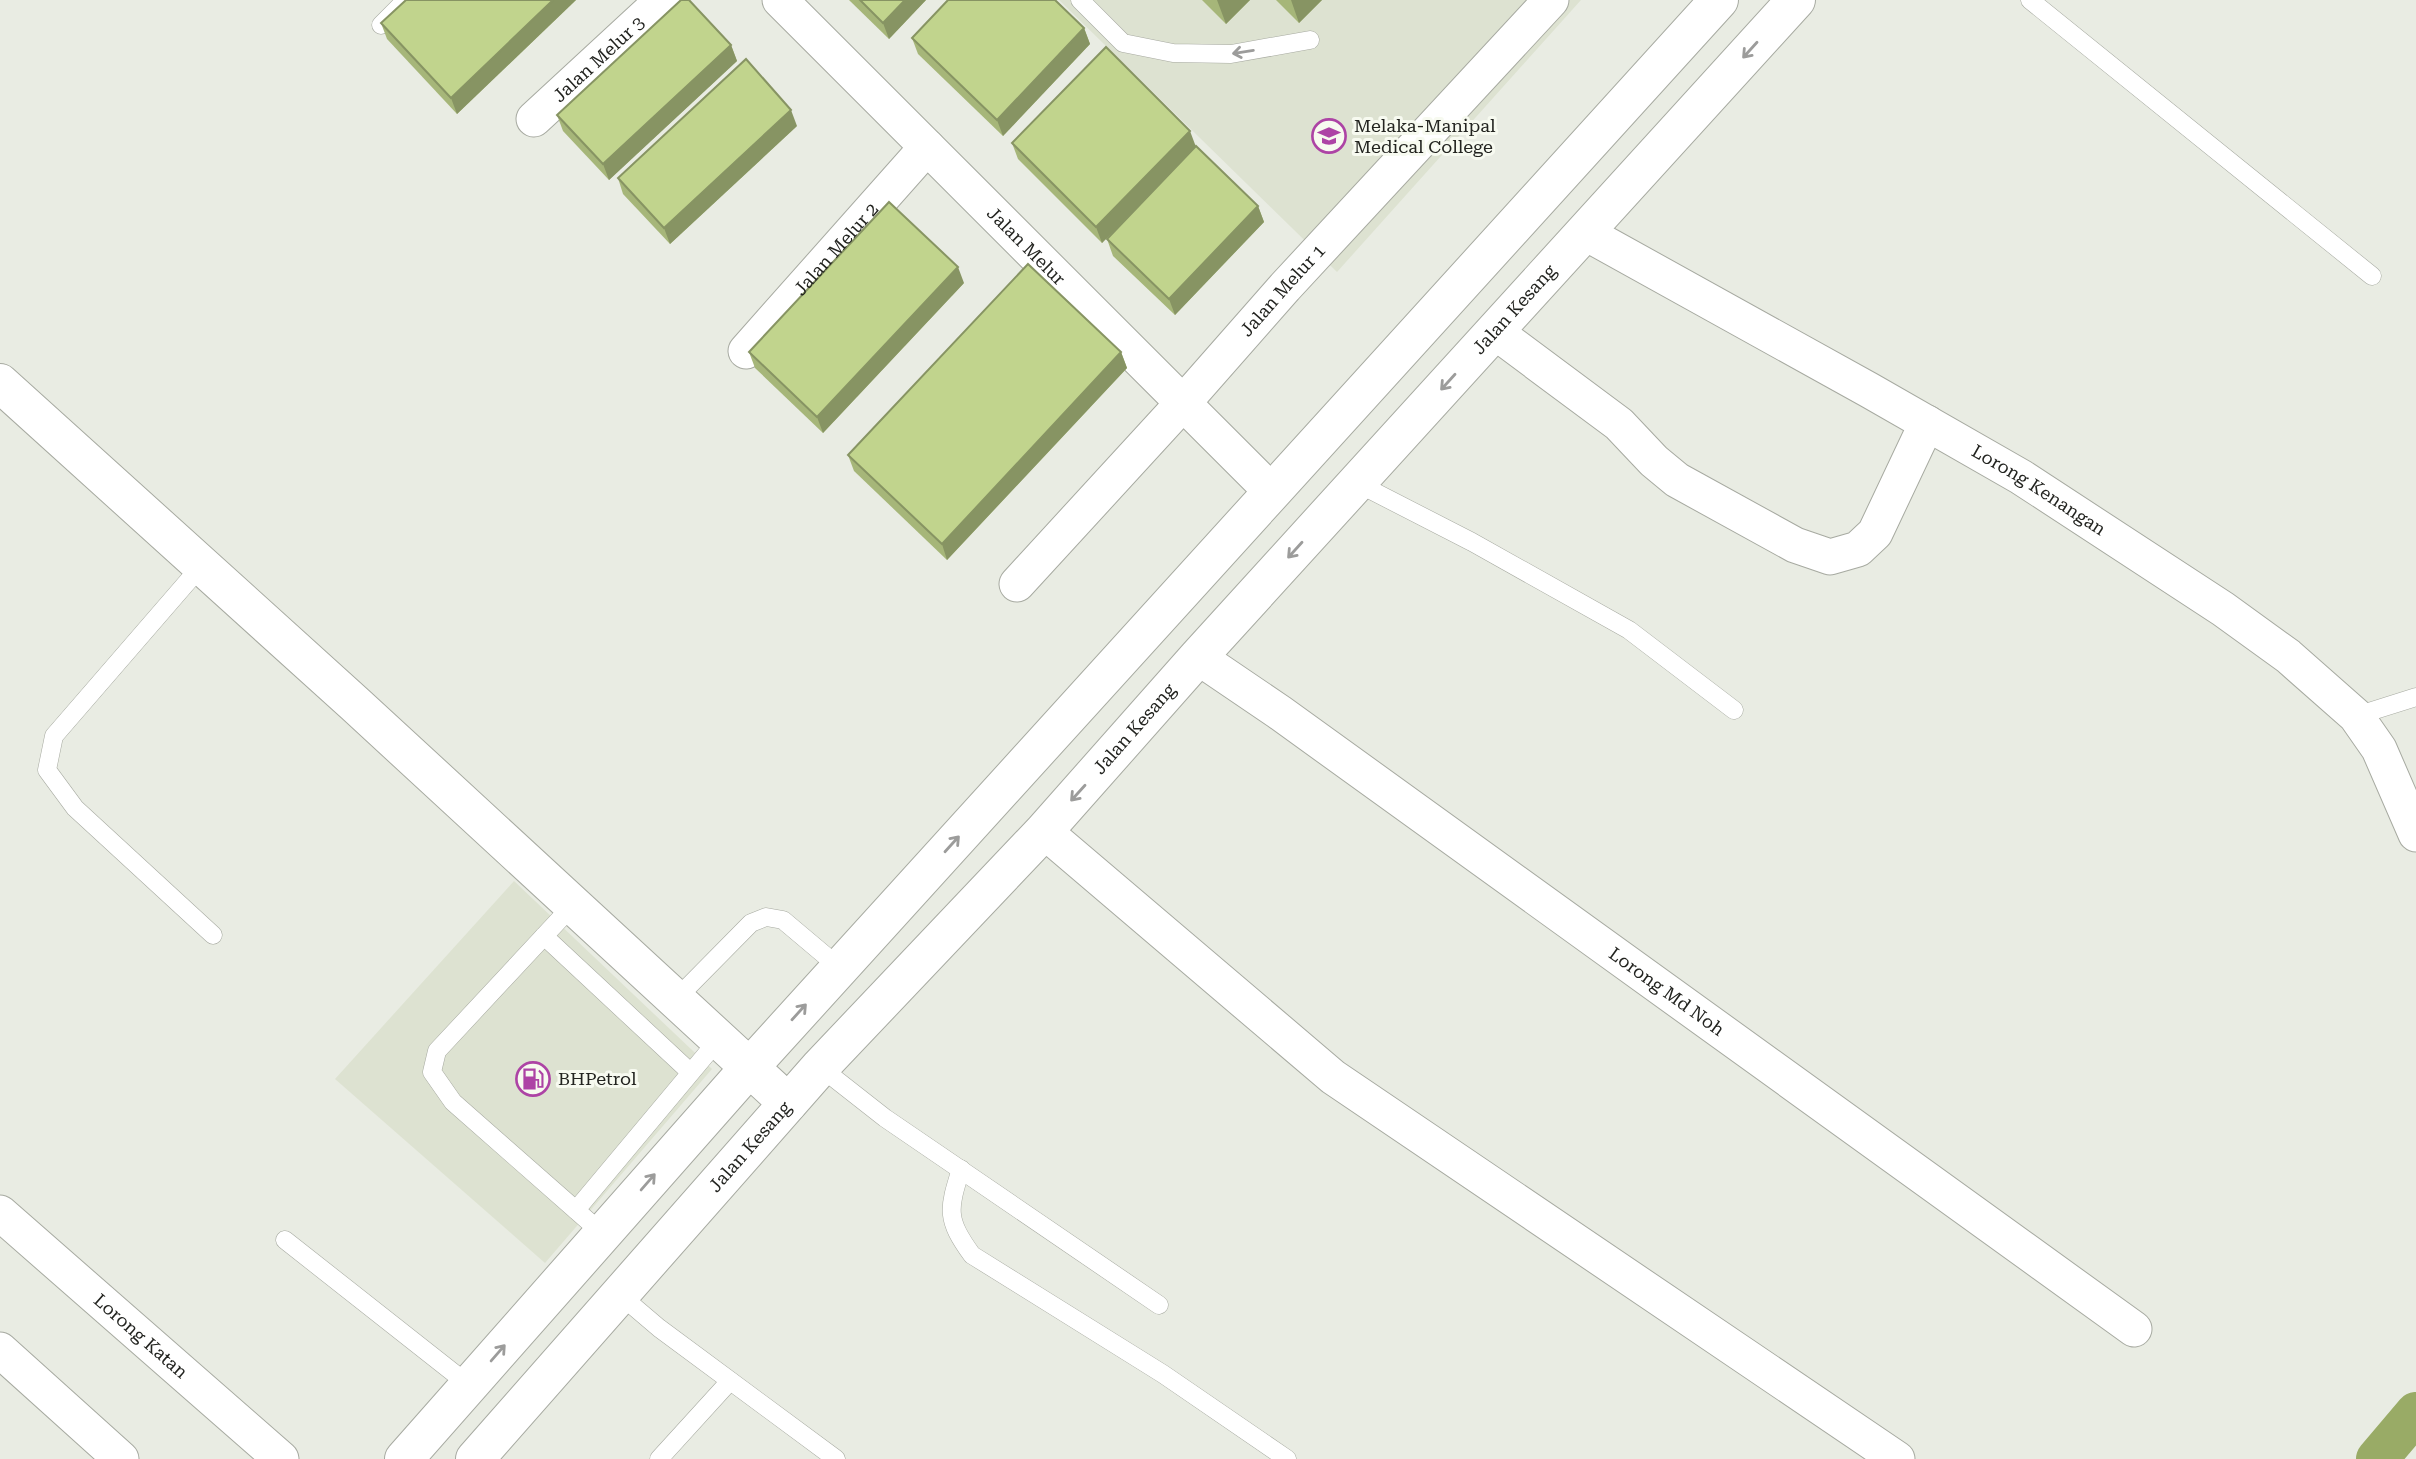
<svg xmlns="http://www.w3.org/2000/svg" width="2416" height="1459" viewBox="0 0 2416 1459" font-family="'Roboto Serif',serif">
<style>
.built{fill:#dde2d1}
.lines{fill:none;stroke-linecap:round;stroke-linejoin:round}
.canal{stroke:#99ab66;stroke-width:42}
.lane-casing{stroke:#a7aaa1;stroke-width:19}
.street-casing{stroke:#a7aaa1;stroke-width:37}
.secondary-casing{stroke:#a7aaa1;stroke-width:40}
.primary-casing{stroke:#a7aaa1;stroke-width:40}
.lane{stroke:#fff;stroke-width:18}
.street{stroke:#fff;stroke-width:35}
.secondary{stroke:#fff;stroke-width:38}
.primary{stroke:#fff;stroke-width:38}
.wall{fill:#a6b679}
.shaded-wall{fill:#879463}
.building{fill:#c1d48d;stroke:#879463;stroke-width:2}
.oneway{stroke:#9c9c9b}
.labels{text-anchor:middle;stroke-width:6;stroke-linejoin:round;paint-order:stroke}
.street-label{font-size:18px;fill:#232420;stroke:#f7faf0}
.poi-label{font-size:18px;fill:#232420;stroke:#f7faf0;text-anchor:start}
</style>
<rect width="100%" height="100%" fill="#e9ece3"/>
<!-- built -->
<g class="built">
<polygon points="1059,0 1581,0 1337,272"/>
<polygon points="514,881 712,1069 545,1263 335,1079"/>
</g>
<g class="lines">
<!-- canal -->
<polyline class="canal" points="2377,1459 2416,1413"/>
<!-- lane casing -->
<g class="lane-casing">
<g id="lane">
<polyline points="1080,0 1123,43 1173,53 1231,54 1310,40"/>
<polyline points="2030,0 2372,276"/>
<polyline points="381,25 406,0"/>
<polyline points="1357,483 1472,542 1629,630 1734,710"/>
<polyline points="202,565 54,736 47,770 75,808 213,935"/>
<polyline points="2356,716 2416,697"/>
<polyline points="573,905 437,1051 432,1072 453,1102 603,1234"/>
<polyline points="544,936 690,1072"/>
<polyline points="676,999 751,923 766,917 783,920 840,968"/>
<polyline points="820,1067 885,1118 1159,1305"/>
<path d="M961 1169C948 1210 946 1219 972 1255L1163 1374 1287 1459"/>
<polyline points="576,1210 719,1039"/>
<polyline points="285,1240 469,1385"/>
<polyline points="619,1294 659,1328 836,1459"/>
<polyline points="659,1459 730,1381"/>
</g>
</g>
<!-- street casing -->
<g class="street-casing">
<g id="street">
<path id="s1" d="M780 0 1272 492"/>
<path id="s2" d="M534 119 663 0"/>
<path id="s3" d="M1584 232 1869 390 2021 477 2223 609 2288 656 2356 716 2379 749 2416 834"/>
<polyline points="1494,331 1619,424 1654,461 1677,480 1795,545 1830,557 1858,549 1875,533 1927,423"/>
<path id="s4" d="M746 351 927 147"/>
<path id="s5" d="M1017 584 1183 403 1285 287 1551 0"/>
<path id="s6" d="M1198 657 1279 712 2134 1329"/>
<polyline points="1044,831 1333,1077 1897,1459"/>
<path id="s7" d="M0 1213 281 1459"/>
<polyline points="0,1350 121,1459"/>
</g>
</g>
<!-- secondary casing -->
<g class="secondary-casing">
<polyline id="secondary" points="0,383 355,704 788,1103"/>
</g>
<!-- primary casing -->
<g class="primary-casing">
<g id="primary">
<polyline points="404,1459 749,1068 1719,0"/>
<path id="s8" d="M475 1459 820 1067 1044 831 1198 657 1796 0"/>
</g>
</g>
<!-- lane -->
<use href="#lane" class="lane"/>
<!-- street -->
<use href="#street" class="street"/>
<!-- secondary -->
<use href="#secondary" class="secondary"/>
<!-- primary -->
<use href="#primary" class="primary"/>
</g>
<!-- wall -->
<g class="wall">
<polygon points="406,0 576,0 457,114 387,39 381,23"/>
<polygon points="849,0 926,0 889,39"/>
<polygon points="1202,0 1250,0 1226,24"/>
<polygon points="1276,0 1322,0 1299,23"/>
<polygon points="1084,28 1090,44 1003,136 918,54 912,38"/>
<polygon points="731,45 737,61 609,180 563,131 557,115"/>
<polygon points="797,126 670,244 623,194 618,178"/>
<polygon points="1012,143 1195,146 1258,206 1264,222 1175,315 1113,256 1107,239 1159,184 1102,243 1018,159"/>
<polygon points="964,283 823,433 755,368 749,352"/>
<polygon points="1121,352 1127,368 947,560 854,471 848,455"/>
</g>
<!-- shaded-wall -->
<g class="shaded-wall">
<polygon points="553,0 576,0 457,114 451,98"/>
<polygon points="905,0 926,0 889,39 883,23"/>
<polygon points="1217,0 1250,0 1226,24"/>
<polygon points="1291,0 1322,0 1299,23"/>
<polygon points="1084,28 1090,44 1003,136 997,120"/>
<polygon points="731,45 737,61 609,180 603,164"/>
<polygon points="791,110 797,126 670,244 664,228"/>
<polygon points="1190,131 1196,147 1102,243 1096,227"/>
<polygon points="1258,206 1264,222 1175,315 1169,299"/>
<polygon points="958,267 964,283 823,433 817,417"/>
<polygon points="1121,352 1127,368 947,560 942,544"/>
</g>
<!-- building -->
<g class="building">
<polygon points="406,0 553,0 451,98 381,23"/>
<polygon points="681,0 689,0 731,45 603,164 557,115"/>
<polygon points="860,0 905,0 883,23"/>
<polygon points="948,0 1055,0 1084,28 997,120 912,38"/>
<polygon points="1106,47 1190,131 1096,227 1012,143"/>
<polygon points="746,59 791,110 664,228 618,178"/>
<polygon points="1196,146 1258,206 1169,299 1107,239"/>
<polygon points="889,202 958,267 817,417 749,352"/>
<polygon points="1028,264 1121,352 942,544 848,455"/>
</g>
<!-- one-way arrows -->
<defs><path id="oneway-shaft" d="M-6 0H5M1.5-3L5.5 0L1.5 3" fill="none" stroke-width="1.6" stroke-linecap="round" stroke-linejoin="round" transform="scale(1.75)"/></defs>
<g class="oneway">
<use href="#oneway-shaft" transform="translate(1750 50) rotate(132)"/>
<use href="#oneway-shaft" transform="translate(1243 52) rotate(171)"/>
<use href="#oneway-shaft" transform="translate(1448 382) rotate(132)"/>
<use href="#oneway-shaft" transform="translate(1295 550) rotate(132)"/>
<use href="#oneway-shaft" transform="translate(1078 793) rotate(132)"/>
<use href="#oneway-shaft" transform="translate(952 844) rotate(-48)"/>
<use href="#oneway-shaft" transform="translate(799 1012) rotate(-48)"/>
<use href="#oneway-shaft" transform="translate(648 1182) rotate(-49)"/>
<use href="#oneway-shaft" transform="translate(498 1353) rotate(-49)"/>
</g>
<!-- icons -->
<defs>
<g id="university-ring" transform="scale(1.75)"><circle r="9.5" fill="#f7faf0" stroke="#ad43a5" stroke-width="1.5"/><path d="M0-5L7-2L0 1L-7-2ZM-4 1L0 2.5L4 1V4Q0 6-4 4Z" fill="#ad43a5"/></g>
<g id="fuel-ring" transform="scale(1.75)"><circle r="9.5" fill="#f7faf0" stroke="#ad43a5" stroke-width="1.5"/><path d="M-5.5-6h7V0h2V4h1.3V-2.5L3-4.5l.8-.8L6-3V5H2.5V1h-1V6h-7ZM-4.2-4.7v3.2H.2V-4.7Z" fill="#ad43a5"/></g>
</defs>
<g fill-rule="evenodd">
<use href="#university-ring" x="1329" y="136"/>
<use href="#fuel-ring" x="533" y="1079"/>
</g>
<g class="labels">
<!-- street labels -->
<g class="street-label">
<text dy="6" stroke="none"><textPath href="#s2" startOffset="88">Jalan Melur 3</textPath></text>
<text dy="6" stroke="none"><textPath href="#s1" startOffset="348">Jalan Melur</textPath></text>
<text dy="6" stroke="none"><textPath href="#s4" startOffset="136">Jalan Melur 2</textPath></text>
<text dy="6" stroke="none"><textPath href="#s5" startOffset="396">Jalan Melur 1</textPath></text>
<text dy="6" stroke="none"><textPath href="#s8" startOffset="1550">Jalan Kesang</textPath></text>
<text dy="6" stroke="none"><textPath href="#s3" startOffset="523">Lorong Kenangan</textPath></text>
<text dy="6" stroke="none"><textPath href="#s8" startOffset="984">Jalan Kesang</textPath></text>
<text dy="6" stroke="none"><textPath href="#s6" startOffset="576">Lorong Md Noh</textPath></text>
<text dy="6" stroke="none"><textPath href="#s8" startOffset="416">Jalan Kesang</textPath></text>
<text dy="6" stroke="none"><textPath href="#s7" startOffset="187">Lorong Katan</textPath></text>
</g>
<!-- poi labels -->
<g class="poi-label">
<text x="1354" y="132">Melaka-Manipal<tspan x="1354" dy="21">Medical College</tspan></text>
<text x="558" y="1085">BHPetrol</text>
</g>
</g>
</svg>
